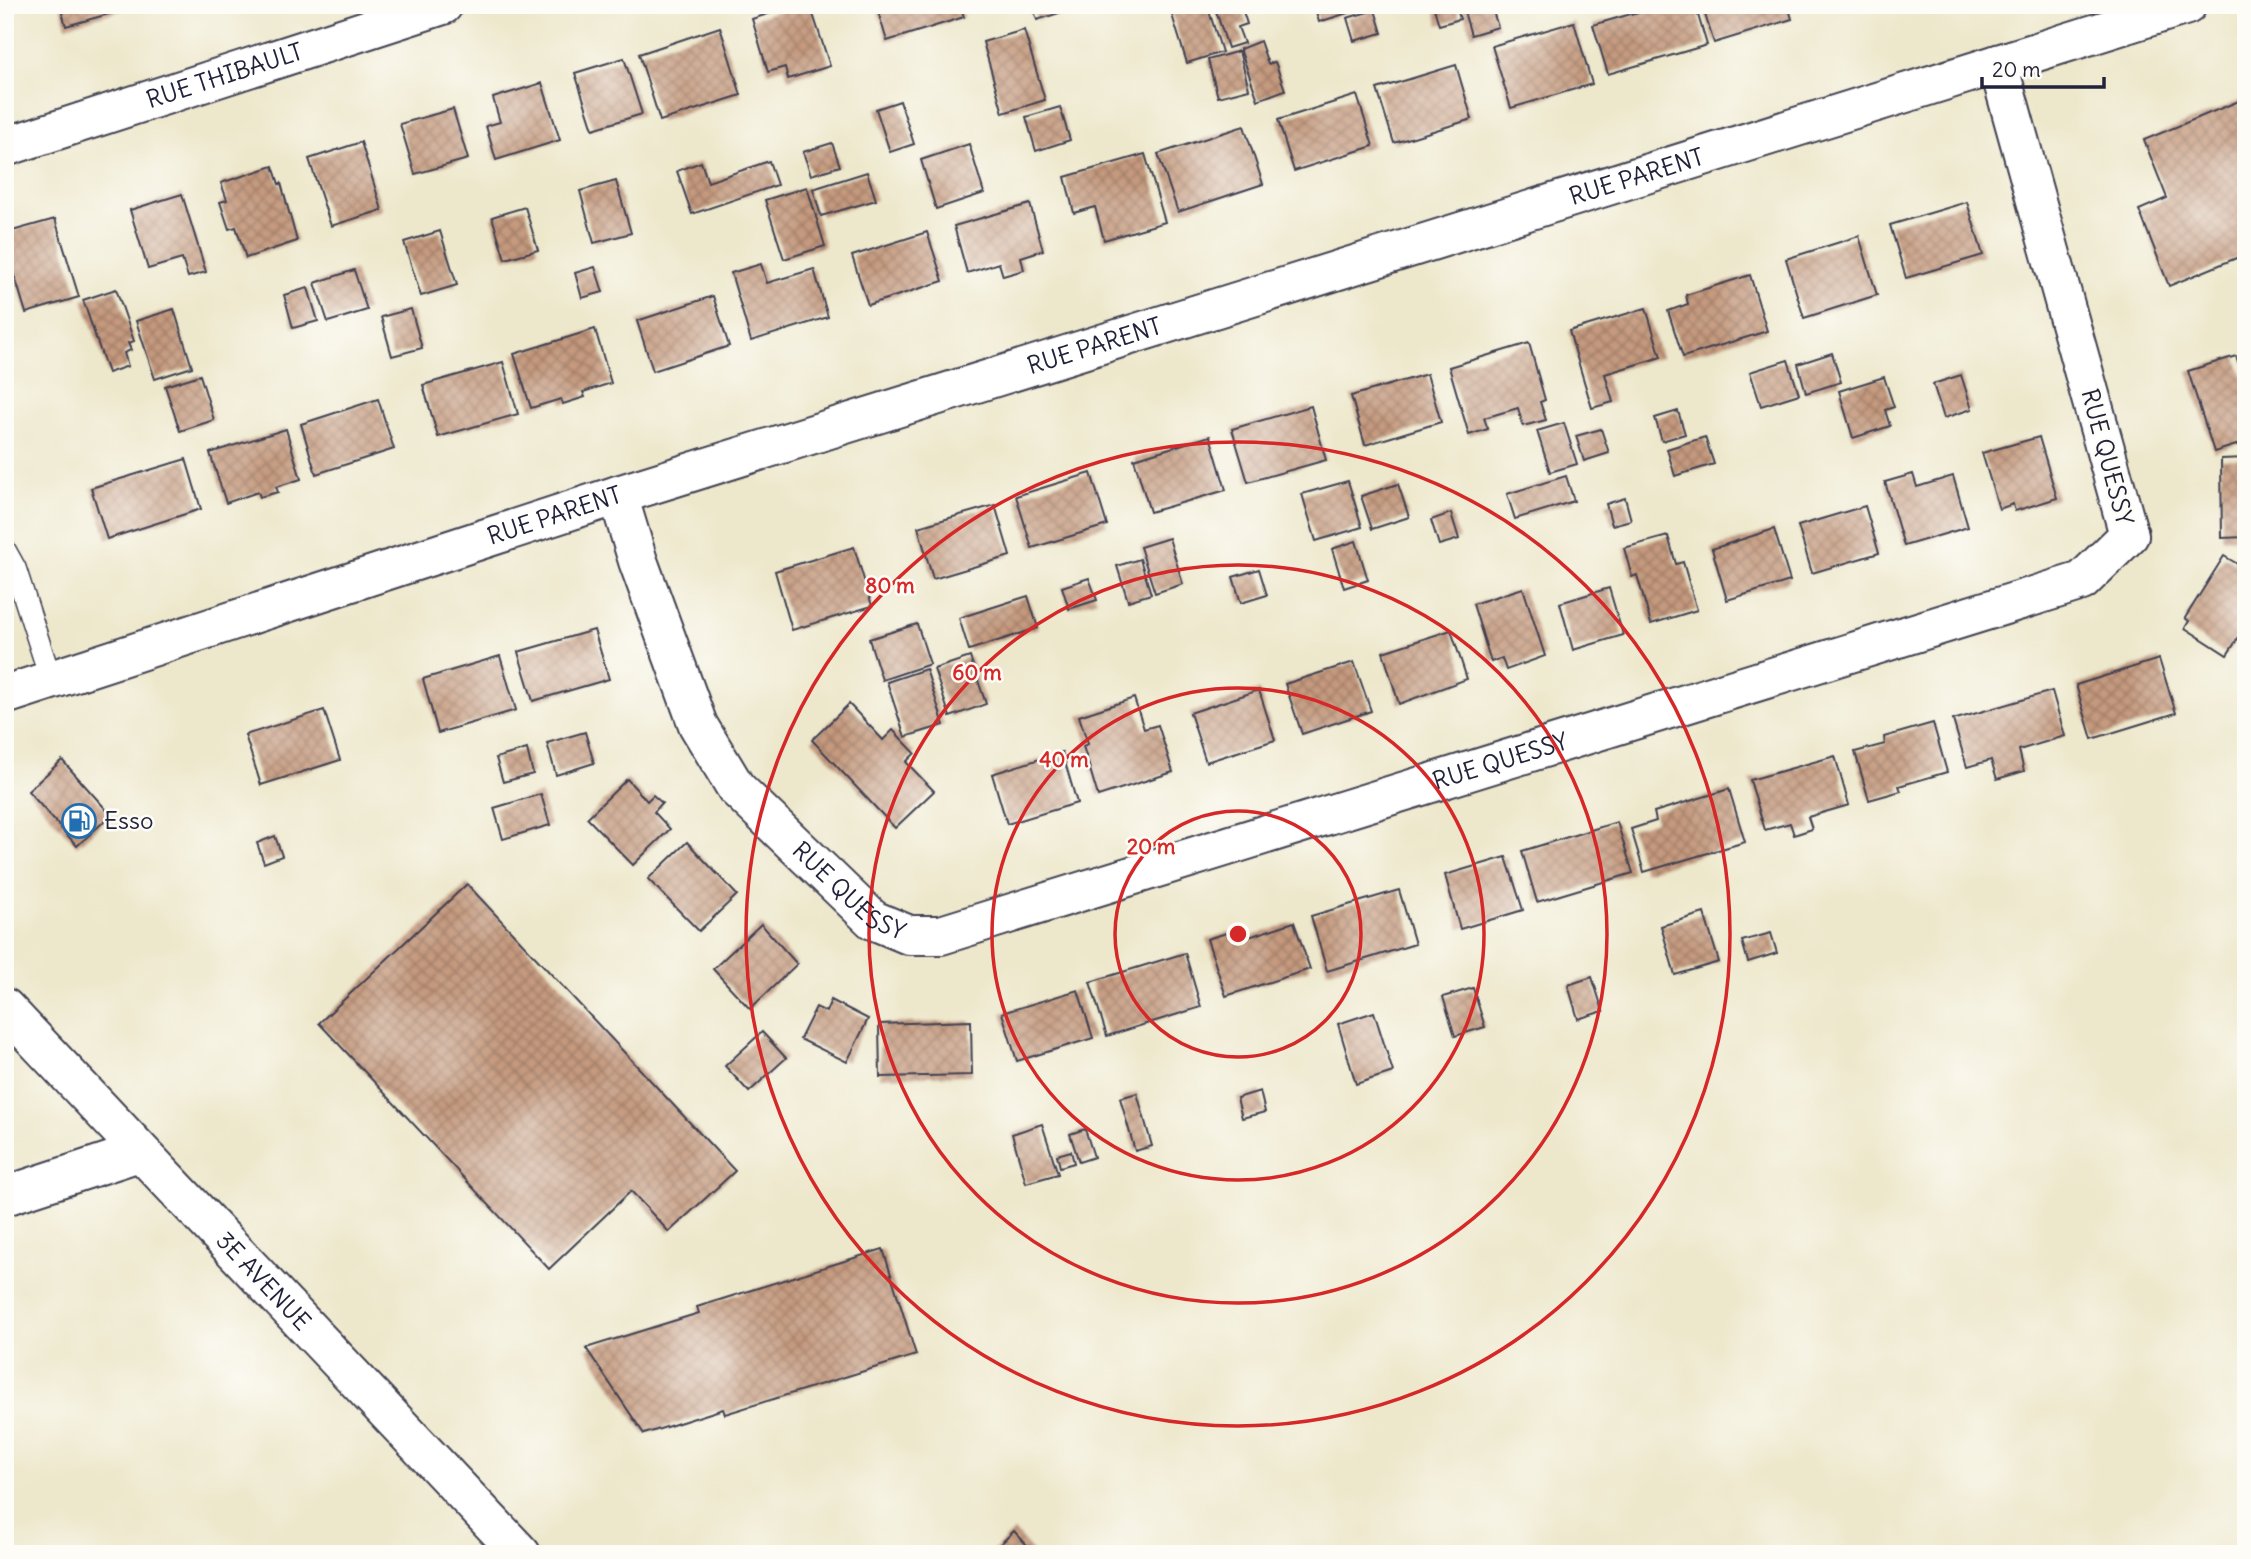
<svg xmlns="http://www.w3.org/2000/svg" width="2251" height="1559" viewBox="0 0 2251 1559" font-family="Delius,sans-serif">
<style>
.building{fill:url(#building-cross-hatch)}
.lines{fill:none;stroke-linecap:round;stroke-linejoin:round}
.lane-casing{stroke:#404051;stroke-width:24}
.street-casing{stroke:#404051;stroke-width:42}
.secondary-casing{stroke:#404051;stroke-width:42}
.lane{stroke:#fff;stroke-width:21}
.street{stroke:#fff;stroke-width:38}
.secondary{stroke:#fff;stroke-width:38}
.ring{fill:none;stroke:#d62828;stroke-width:3.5}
.labels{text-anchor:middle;stroke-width:5;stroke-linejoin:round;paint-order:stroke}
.street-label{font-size:24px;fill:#22223b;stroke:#fdfcf7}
.poi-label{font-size:24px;fill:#22223b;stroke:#fdfcf7;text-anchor:start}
.centre{fill:#d62828;stroke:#fdfcf7;stroke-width:3.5}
.ring-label{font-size:21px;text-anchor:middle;font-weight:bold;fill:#d62828;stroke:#fdfcf7;stroke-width:5;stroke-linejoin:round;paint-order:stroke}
</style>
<defs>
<pattern id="building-cross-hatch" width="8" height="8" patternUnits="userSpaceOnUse" patternTransform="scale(1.75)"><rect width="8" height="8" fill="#c59a7e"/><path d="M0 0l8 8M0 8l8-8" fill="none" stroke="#a07d68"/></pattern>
</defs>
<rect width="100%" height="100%" fill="#fdfcf7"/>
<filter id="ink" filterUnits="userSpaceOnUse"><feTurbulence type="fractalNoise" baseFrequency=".0143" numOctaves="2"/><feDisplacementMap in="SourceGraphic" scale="14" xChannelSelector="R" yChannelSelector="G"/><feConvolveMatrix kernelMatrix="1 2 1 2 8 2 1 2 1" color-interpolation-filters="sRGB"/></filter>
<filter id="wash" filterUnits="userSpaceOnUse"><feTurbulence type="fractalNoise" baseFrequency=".00686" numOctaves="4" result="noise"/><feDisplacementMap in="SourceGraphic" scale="28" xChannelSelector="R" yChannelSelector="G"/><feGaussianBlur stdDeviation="1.57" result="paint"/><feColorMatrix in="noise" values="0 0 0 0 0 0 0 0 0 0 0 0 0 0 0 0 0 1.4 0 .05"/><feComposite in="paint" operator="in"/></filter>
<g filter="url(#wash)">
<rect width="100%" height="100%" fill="#ede7cb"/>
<g id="blocks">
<!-- building -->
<g class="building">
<polygon points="60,5 122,5 123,10 66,26"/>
<polygon points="796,5 810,5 830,66 788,79 785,67 768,72 752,19"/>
<polygon points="876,5 960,5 964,17 887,41"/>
<polygon points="1032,5 1081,5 1081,6 1037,20"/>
<polygon points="1203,5 1207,5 1222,52 1187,63 1172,15"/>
<polygon points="1214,5 1241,5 1247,24 1238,27 1244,43 1228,48"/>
<polygon points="1314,5 1355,5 1357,10 1319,22"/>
<polygon points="1433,5 1456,5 1460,19 1439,25"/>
<polygon points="1462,5 1491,5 1498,27 1471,35"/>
<polygon points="1662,5 1695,5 1707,45 1608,74 1593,25"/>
<polygon points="1702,5 1788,5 1792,19 1714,43"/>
<polygon points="1375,10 1382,33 1354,41 1347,18"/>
<polygon points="1574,22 1592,84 1511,108 1492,46"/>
<polygon points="720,27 741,95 660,121 639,54"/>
<polygon points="1024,30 1045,100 1003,113 983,42"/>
<polygon points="1260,41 1268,64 1275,62 1285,90 1258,100 1240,49"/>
<polygon points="1239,51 1249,89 1218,97 1208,60"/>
<polygon points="624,58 642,114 593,129 575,73"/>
<polygon points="1456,65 1472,119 1394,143 1377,89"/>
<polygon points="542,83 560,140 496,160 486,126 500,122 493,98"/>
<polygon points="1357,95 1373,146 1294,171 1278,120"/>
<polygon points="2246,98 2246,254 2169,286 2139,210 2167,198 2144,140"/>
<polygon points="900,101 914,144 890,152 876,109"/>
<polygon points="1060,107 1070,140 1036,151 1026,117"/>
<polygon points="453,109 468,159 415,174 400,124"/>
<polygon points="1244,126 1263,184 1178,212 1158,154"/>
<polygon points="361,142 382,210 331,226 309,159"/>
<polygon points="832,143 840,166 811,175 803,152"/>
<polygon points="969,144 984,193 936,209 921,160"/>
<polygon points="1145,154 1165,222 1104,240 1095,207 1074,213 1065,177"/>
<polygon points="769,161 777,185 692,214 677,171 701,162 708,182"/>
<polygon points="273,166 279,184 281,183 297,241 246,258 236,227 229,229 220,202 227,200 221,183"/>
<polygon points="867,172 876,200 821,216 813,189"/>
<polygon points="616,181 631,233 594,243 580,191"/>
<polygon points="807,187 825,246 784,259 765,200"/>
<polygon points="182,194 206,272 188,277 182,259 148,269 130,210"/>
<polygon points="1967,202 1983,255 1906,278 1890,225"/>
<polygon points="1030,204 1043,250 1021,257 1024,270 1003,276 999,263 967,273 954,226"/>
<polygon points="525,207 538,250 505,259 492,217"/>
<polygon points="55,219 79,297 26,313 5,244 5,233"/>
<polygon points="440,231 457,285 421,296 404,242"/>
<polygon points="927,232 943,281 868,305 852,256"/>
<polygon points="1859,236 1877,295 1804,318 1786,259"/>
<polygon points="761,264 767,283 814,269 828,317 751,341 731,273"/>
<polygon points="595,267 603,292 582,298 575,273"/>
<polygon points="354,270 367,310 328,322 315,283"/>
<polygon points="1750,275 1767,331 1683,357 1668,311 1688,304 1686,295"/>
<polygon points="308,288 318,321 293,328 284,295"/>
<polygon points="116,289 134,341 128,343 131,350 124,353 128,366 108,373 83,300"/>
<polygon points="713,296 729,346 653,371 637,321"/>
<polygon points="5,306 12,326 5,328"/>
<polygon points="1646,308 1661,357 1605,374 1613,402 1592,408 1569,331"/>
<polygon points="174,309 192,367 155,379 136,321"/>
<polygon points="411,309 422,348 392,356 381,317"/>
<polygon points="595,329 611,383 583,392 585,397 563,404 561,399 531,408 514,354"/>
<polygon points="1529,343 1545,400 1540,402 1546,420 1523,426 1518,408 1484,418 1488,429 1469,435 1449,367"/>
<polygon points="1832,353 1841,382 1806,393 1798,364"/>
<polygon points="2236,356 2246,385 2246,442 2214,452 2188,371"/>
<polygon points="1788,360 1799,394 1761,406 1750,372"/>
<polygon points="503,362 518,414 438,437 423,385"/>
<polygon points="1427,374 1441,422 1365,445 1351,396"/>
<polygon points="200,375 214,420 180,431 165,386"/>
<polygon points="1961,375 1972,409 1944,418 1933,384"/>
<polygon points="1884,377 1894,407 1885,410 1890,426 1853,438 1839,391"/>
<polygon points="378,399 394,449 316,474 301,424"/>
<polygon points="1311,406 1326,460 1248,482 1232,429"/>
<polygon points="1678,411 1685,434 1662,441 1655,418"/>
<polygon points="1564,423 1577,464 1550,472 1537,431"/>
<polygon points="286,429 301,479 276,487 278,492 260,497 258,492 226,503 210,453"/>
<polygon points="1601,429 1609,453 1584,461 1576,436"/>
<polygon points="1210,436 1226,490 1150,512 1134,459"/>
<polygon points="1705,437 1714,464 1675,476 1667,449"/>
<polygon points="2039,437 2057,498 2015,511 2013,504 1999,509 1982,453"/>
<polygon points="2246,458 2246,537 2222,538 2221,459"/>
<polygon points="186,459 201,509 107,539 91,488"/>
<polygon points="1091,473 1107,525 1032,548 1016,496"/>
<polygon points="1913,474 1917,487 1953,476 1968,527 1904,546 1885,482"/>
<polygon points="1566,476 1574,501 1515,519 1507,494"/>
<polygon points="1348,481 1362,527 1316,541 1302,494"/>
<polygon points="1398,484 1409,517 1372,529 1361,496"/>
<polygon points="1625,498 1631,520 1612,525 1606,504"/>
<polygon points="995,505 1010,556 933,579 918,527"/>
<polygon points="1865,506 1879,553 1812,573 1798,526"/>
<polygon points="1451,513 1459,539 1439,545 1431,520"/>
<polygon points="1774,529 1790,581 1727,600 1712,549"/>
<polygon points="1668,536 1676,564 1683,562 1697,610 1651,624 1637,575 1632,577 1624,548"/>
<polygon points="1169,538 1183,584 1155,593 1140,547"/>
<polygon points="1356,541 1368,580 1344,588 1332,549"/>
<polygon points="854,547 872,606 792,630 775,571"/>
<polygon points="2224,556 2246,569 2246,626 2227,655 2185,628 2189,621 2185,618"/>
<polygon points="1140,559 1151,594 1128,601 1117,566"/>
<polygon points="1259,569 1267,595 1241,603 1233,577"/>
<polygon points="1089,578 1097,600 1069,609 1062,587"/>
<polygon points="1523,588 1545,656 1506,670 1502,658 1491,662 1473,604"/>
<polygon points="1609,588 1623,635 1573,650 1560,603"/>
<polygon points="1028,596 1038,628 969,650 959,618"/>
<polygon points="917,624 930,664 882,680 869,639"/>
<polygon points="594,630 609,679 533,701 518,652"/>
<polygon points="1451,630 1467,679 1399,704 1383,652"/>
<polygon points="500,656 516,710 438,733 423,679"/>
<polygon points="970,657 986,704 950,717 934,669"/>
<polygon points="2159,659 2176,713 2092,739 2076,685"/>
<polygon points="1354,662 1371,711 1302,734 1285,684"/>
<polygon points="926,669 944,725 905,737 887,682"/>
<polygon points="1259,690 1275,740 1206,762 1190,713"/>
<polygon points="2052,691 2065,736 2019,750 2024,771 1997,779 1991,760 1967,767 1953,720"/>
<polygon points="1134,698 1144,729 1158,725 1173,772 1098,796 1083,746 1088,744 1079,716"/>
<polygon points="849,704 883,740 893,730 915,753 906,762 934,791 895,828 812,740"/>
<polygon points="324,710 340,760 261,785 245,735"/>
<polygon points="1933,723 1947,772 1899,786 1901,791 1869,800 1855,752 1885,744 1884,737"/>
<polygon points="585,732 594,763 556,775 547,743"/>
<polygon points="527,749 533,774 503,782 496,758"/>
<polygon points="1062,752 1077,803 1007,824 992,774"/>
<polygon points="1835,756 1849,805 1808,817 1812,829 1794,835 1790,823 1765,830 1750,780"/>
<polygon points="62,760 111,815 77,846 28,791"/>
<polygon points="627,779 647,801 653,795 662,803 654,812 670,829 633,865 587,818"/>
<polygon points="1729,789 1745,842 1644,872 1631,829 1656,821 1654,812"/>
<polygon points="541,794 550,825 503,839 494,808"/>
<polygon points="1617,822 1633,873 1537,902 1522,851"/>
<polygon points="275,836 282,856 264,863 257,843"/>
<polygon points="687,842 737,895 699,931 648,879"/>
<polygon points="1506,857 1523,910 1460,929 1445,875"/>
<polygon points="467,884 735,1171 669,1232 631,1191 549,1269 319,1023"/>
<polygon points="1399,890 1415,944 1327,971 1311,916"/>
<polygon points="1704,913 1719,962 1675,975 1661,926"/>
<polygon points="1294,922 1310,969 1226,996 1207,939 1243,928 1246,938"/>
<polygon points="761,924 797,964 750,1009 713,969"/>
<polygon points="1771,933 1777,953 1748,962 1742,941"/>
<polygon points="1185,953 1201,1007 1107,1036 1090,982"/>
<polygon points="1592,977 1603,1011 1578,1019 1568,985"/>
<polygon points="1473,988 1485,1027 1455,1036 1443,997"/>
<polygon points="1078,990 1093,1038 1017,1061 1002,1013"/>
<polygon points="831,1000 868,1019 847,1062 800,1039 816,1007 826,1012"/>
<polygon points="1374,1012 1393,1072 1356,1084 1338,1024"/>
<polygon points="971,1021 972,1075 880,1077 879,1024"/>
<polygon points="762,1032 786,1058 749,1092 725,1066"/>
<polygon points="1260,1091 1265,1112 1242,1118 1237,1098"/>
<polygon points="1137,1093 1152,1146 1135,1151 1120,1098"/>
<polygon points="1042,1124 1058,1174 1026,1183 1012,1134"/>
<polygon points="1085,1129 1094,1157 1079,1162 1070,1134"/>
<polygon points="1071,1151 1074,1163 1060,1167 1057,1155"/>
<polygon points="883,1249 916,1355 725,1414 723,1409 644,1434 586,1348 699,1313 697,1307"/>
<polygon points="1014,1531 1035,1554 990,1554"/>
</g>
</g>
</g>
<g filter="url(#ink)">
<use href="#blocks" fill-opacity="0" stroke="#404051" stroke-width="2"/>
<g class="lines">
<!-- lane casing -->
<g class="lane-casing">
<polyline id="lane" points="5,550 15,568 51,680"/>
</g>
<!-- street casing -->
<g class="street-casing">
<g id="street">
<path id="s1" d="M5 147 443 5"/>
<path id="s2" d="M618 495 638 561 698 725 736 788 873 920 909 935H941L2082 581 2129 535 1998 64"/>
<path id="s3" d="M5 695 618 495 2187 5"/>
<polyline points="5,1196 139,1152"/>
</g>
</g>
<!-- secondary casing -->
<g class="secondary-casing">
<g id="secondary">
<path id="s4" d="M5 1008 521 1554"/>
</g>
</g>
<!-- lane -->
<use href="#lane" class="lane"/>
<!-- street -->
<use href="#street" class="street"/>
<!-- secondary -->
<use href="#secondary" class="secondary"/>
</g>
</g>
<!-- distance rings -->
<g class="ring">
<circle cx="1238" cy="934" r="123"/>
<circle cx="1238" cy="934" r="246"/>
<circle cx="1238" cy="934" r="369"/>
<circle cx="1238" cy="934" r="492"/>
</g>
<!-- icons -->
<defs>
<g id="fuel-ring" transform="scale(1.75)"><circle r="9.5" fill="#fdfcf7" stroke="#1f6fb2" stroke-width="1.5"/><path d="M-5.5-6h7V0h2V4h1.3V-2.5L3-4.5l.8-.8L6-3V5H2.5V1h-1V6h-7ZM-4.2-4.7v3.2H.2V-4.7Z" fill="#1f6fb2"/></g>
</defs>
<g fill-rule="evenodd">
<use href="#fuel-ring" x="79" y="821"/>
</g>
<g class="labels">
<!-- street labels -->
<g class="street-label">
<text dy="8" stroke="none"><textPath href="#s1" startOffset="231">RUE THIBAULT</textPath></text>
<text dy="8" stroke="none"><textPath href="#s3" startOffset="1712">RUE PARENT</textPath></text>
<text dy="8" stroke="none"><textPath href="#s3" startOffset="1144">RUE PARENT</textPath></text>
<text transform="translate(2107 457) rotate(75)" y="8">RUE QUESSY</text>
<text dy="8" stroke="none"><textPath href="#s3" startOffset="578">RUE PARENT</textPath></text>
<text dy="8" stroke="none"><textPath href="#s2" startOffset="1164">RUE QUESSY</textPath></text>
<text dy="8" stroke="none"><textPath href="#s2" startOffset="471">RUE QUESSY</textPath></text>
<text dy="8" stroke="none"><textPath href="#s4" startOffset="376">3E AVENUE</textPath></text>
</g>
<!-- poi labels -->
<g class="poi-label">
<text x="104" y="829">Esso</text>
</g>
</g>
<circle cx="1238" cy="934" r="10" class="centre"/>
<g class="ring-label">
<text x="890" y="593">80 m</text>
<text x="977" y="680">60 m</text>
<text x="1064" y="767">40 m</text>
<text x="1151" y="854">20 m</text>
</g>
<!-- margin -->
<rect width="2251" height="1559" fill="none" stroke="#fdfcf7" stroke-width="28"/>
<!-- scale -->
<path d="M1982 77v10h122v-10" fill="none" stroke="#22223b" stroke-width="3.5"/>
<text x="1992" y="77" font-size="21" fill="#22223b" stroke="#fdfcf7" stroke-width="5" paint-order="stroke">20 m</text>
</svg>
